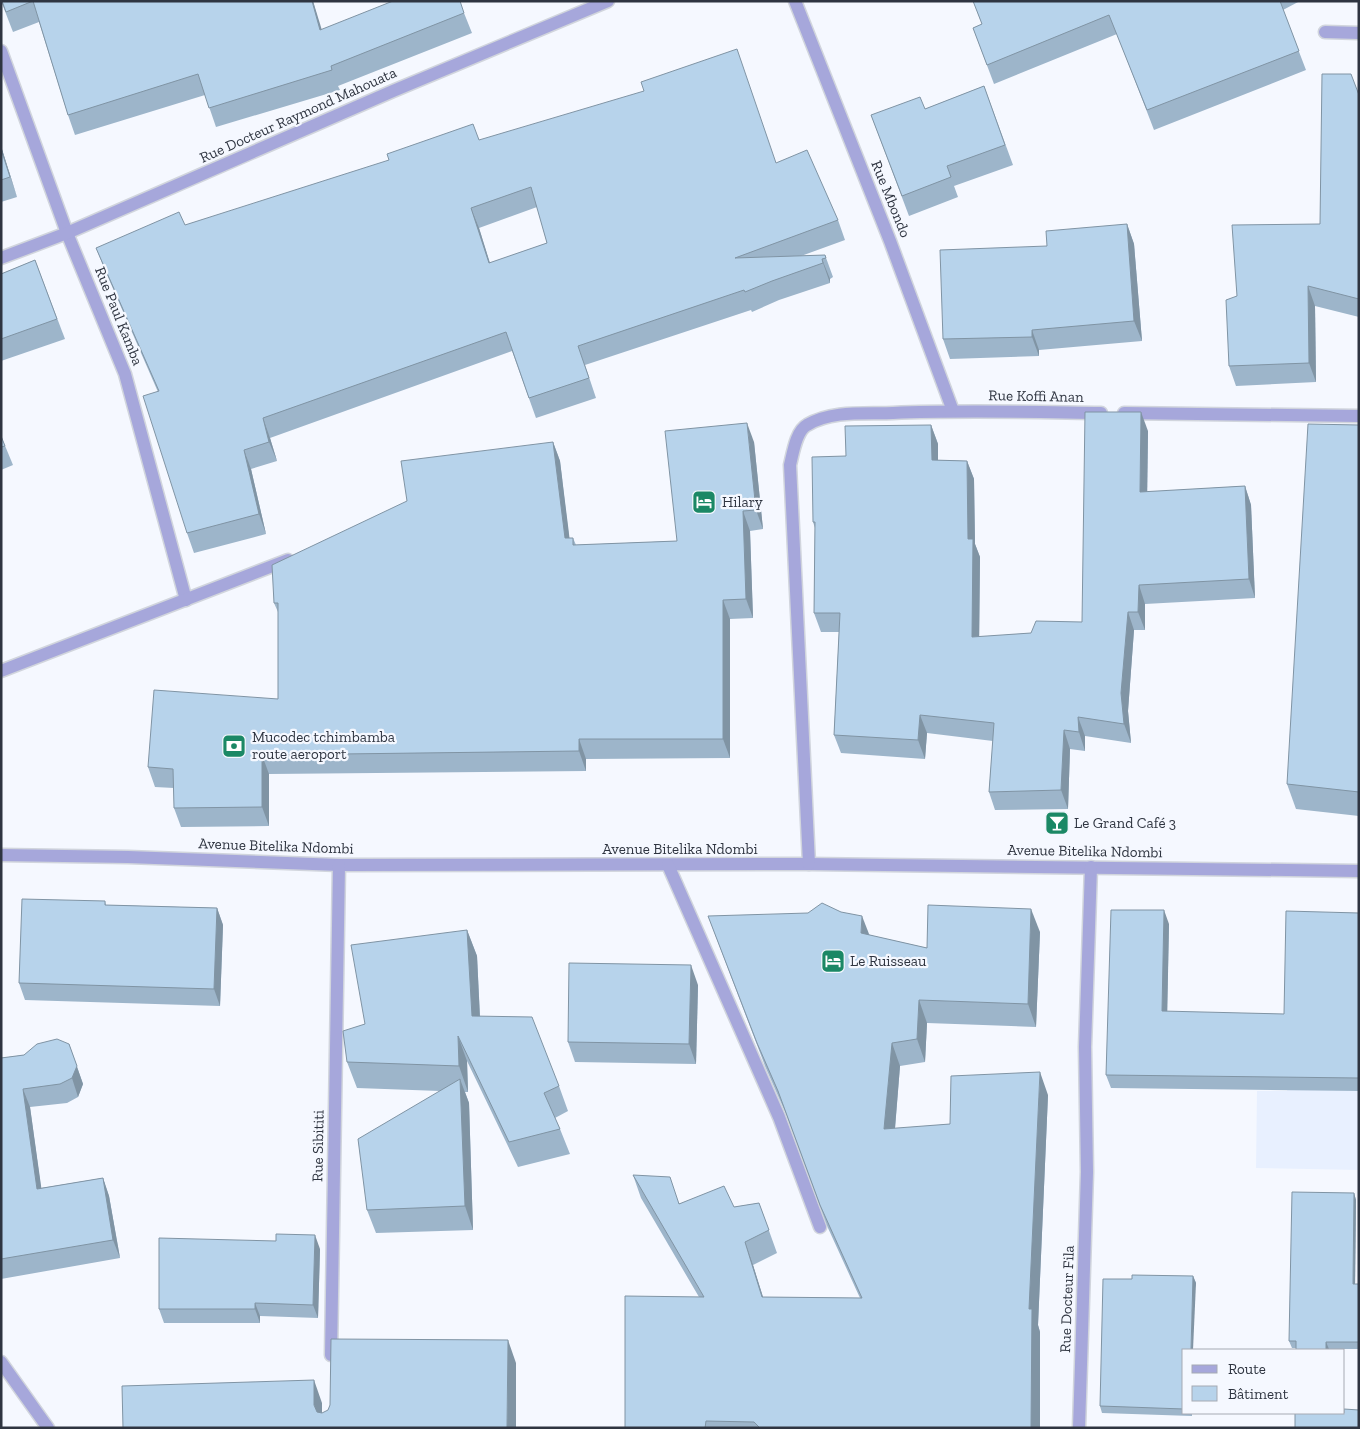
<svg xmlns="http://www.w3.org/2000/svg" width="1360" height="1429" viewBox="0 0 1360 1429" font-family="'Zilla Slab',serif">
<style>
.built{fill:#e8f0ff}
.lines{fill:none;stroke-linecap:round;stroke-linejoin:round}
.minor-casing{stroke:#d1d5dd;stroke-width:15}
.minor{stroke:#a6a7db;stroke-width:12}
.wall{fill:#9db5ca;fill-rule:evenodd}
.shaded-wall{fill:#8094a4}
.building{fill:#b7d3eb;stroke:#8094a4;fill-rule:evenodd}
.labels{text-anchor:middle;stroke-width:4.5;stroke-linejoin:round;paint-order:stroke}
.street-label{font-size:15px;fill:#2f3541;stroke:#f5f8ff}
.poi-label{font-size:15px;fill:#2f3541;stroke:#f5f8ff;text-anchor:start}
</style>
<rect width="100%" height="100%" fill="#f5f8ff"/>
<!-- built -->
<polygon class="built" points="1290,925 1359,926 1359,1170 1256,1168 1257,1091 1287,1091"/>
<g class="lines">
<!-- minor casing -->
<g class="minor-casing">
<g id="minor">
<polyline points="795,1 890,241 953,411"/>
<polyline points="1325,32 1359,33"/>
<polyline points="1,51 67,233 125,374 186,600"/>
<polyline points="1,258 67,233 393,91 608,1"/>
<polyline points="1124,413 1359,416"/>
<polyline points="1,671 288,560"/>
<polyline points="1,855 128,857 339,865 809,864 1359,871"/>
<path d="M809 864 790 465C793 453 796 431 807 425 832 410 865 414 893 413 962 410 1032 412 1101 413"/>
<polyline points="668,865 779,1117 820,1227"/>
<polyline points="331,1355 339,865"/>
<polyline points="1,1362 48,1428"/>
<polyline points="1079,1428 1087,1172 1085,1047 1091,867"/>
</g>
</g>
<!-- minor -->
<use href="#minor" class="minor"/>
</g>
<!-- wall -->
<g class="wall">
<polygon points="1,1 313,1 321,30 464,13 472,33 338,86 340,90 216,127 205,95 75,135 68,115 39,22 13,32"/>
<polygon points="973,1 1300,1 1283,10 1306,70 1154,130 1117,34 994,84 973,28 982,24"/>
<polygon points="984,86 1013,165 954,186 958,197 909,216 871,115 925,109"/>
<polygon points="1359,94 1359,317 1315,306 1316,382 1236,386 1229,366 1237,296 1320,224"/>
<path d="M479 140 776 163 838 220 845 240 801 256 825 255 833 277 830 279V283L779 300 752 312 751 310 585 365 596 398 536 418 512 351 270 438 277 461 251 469 266 534 194 553 187 533 158 392 104 268 96 248 185 225ZM537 207 547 243 490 263 479 228Z"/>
<polygon points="1,146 17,197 1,202"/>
<polygon points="1127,224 1134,244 1142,341 1039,350 1039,356 950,359 943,339 1047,246"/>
<polygon points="35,260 65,339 1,361 1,274"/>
<polygon points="931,425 938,444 938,460 967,461 974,479 975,544 980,557 979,637 1031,633 1082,622 1148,431 1147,492 1245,486 1251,505 1255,598 1145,604 1145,630 1134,630 1128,711 1131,743 1085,736 1085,751 1070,749 1068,809 995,810 989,792 993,741 927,733 925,759 841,753 834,735 839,632 821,632 814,613 815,528 813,522 846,456"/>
<polygon points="1359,425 1359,816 1296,809 1287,784"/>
<polygon points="1,436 13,465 1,470"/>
<polygon points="553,442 560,461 569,538 573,538 576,545 677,541 754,442 763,529 750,531 753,618 730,619 730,758 586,759 586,771 269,774 269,826 181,827 174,808 174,788 155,787 148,767 278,699 278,612 274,603"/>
<polygon points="105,901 106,905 217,908 223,925 220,1006 25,1000 19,983"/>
<polygon points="1359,913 1359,1091 1111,1088 1106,1075 1169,924 1167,1012 1284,1014"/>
<polygon points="708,916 869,935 927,948 1040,932 1036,1027 927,1023 925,1062 900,1066 895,1129 950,1124 1048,1095 1038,1325 1040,1332 1040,1428 625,1428 699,1297 641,1198 633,1175 679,1203 734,1207 759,1203 777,1253 753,1265 763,1297 860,1298 828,1228 786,1114 765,1066"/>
<polygon points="467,930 477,956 480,1016 559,1086 568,1111 555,1118 560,1129 570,1154 518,1167 467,1061 468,1092 465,1092 469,1103 473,1230 376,1233 367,1210 440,1091 357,1088 347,1062 365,1024"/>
<polygon points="698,985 696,1064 575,1062 568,1042"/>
<polygon points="69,1044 83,1084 78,1097 67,1103 30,1107 41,1188 103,1178 109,1196 120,1258 1,1279 1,1058 24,1055"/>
<polygon points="1354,1193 1356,1200 1355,1284 1359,1284 1359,1349 1329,1349 1329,1350 1296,1350 1296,1348 1292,1348 1289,1341"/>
<polygon points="320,1249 318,1318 260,1316 260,1323 164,1323 159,1309"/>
<polygon points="1193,1276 1196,1283 1184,1350 1184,1413 1192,1413 1192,1416 1102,1413 1100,1406"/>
</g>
<!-- shaded-wall -->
<g class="shaded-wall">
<polygon points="312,1 313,1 328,50 320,30"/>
<polygon points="1,146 17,197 1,149"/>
<polygon points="471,208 479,228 496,283 489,263"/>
<polygon points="1127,224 1134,244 1142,341 1134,321"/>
<polygon points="822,259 830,279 830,283 823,263"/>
<polygon points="1308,286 1315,306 1316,382 1309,363"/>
<polygon points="1032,330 1039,350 1039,356 1032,337"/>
<polygon points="1141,412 1148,431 1147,511 1140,492"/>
<polygon points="263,418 270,438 277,461 269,442"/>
<polygon points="747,423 754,442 763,529 756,510"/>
<polygon points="931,425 938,444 938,479 932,460"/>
<polygon points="553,442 560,461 572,558 565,538"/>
<polygon points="244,450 251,469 266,534 259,514"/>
<polygon points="967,461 974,479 975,544 980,557 979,656 972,637 968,539"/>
<polygon points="1245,486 1251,505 1255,598 1249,579"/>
<polygon points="743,511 750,531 753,618 746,599"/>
<polygon points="1139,585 1145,604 1145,630 1138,612"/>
<polygon points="723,600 730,619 730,758 723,739"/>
<polygon points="1128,612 1134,630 1128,711 1131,743 1124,724 1121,693"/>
<polygon points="920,715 927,733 925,759 918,740"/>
<polygon points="1078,717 1085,736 1085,751 1079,732"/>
<polygon points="1064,730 1070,749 1068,809 1061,790"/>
<polygon points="579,739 586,759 586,771 579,751"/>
<polygon points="262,755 269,774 269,826 262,807"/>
<polygon points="217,908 223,925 220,1006 214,989"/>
<polygon points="1031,909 1040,932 1036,1027 1028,1004"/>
<polygon points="1164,910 1169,924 1167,1025 1162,1011"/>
<polygon points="862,916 871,939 861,933"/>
<polygon points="467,930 477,956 481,1041 472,1016"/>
<polygon points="691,965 698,985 696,1064 689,1044"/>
<polygon points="919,1000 927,1023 925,1062 917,1039"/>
<polygon points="458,1036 467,1061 468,1092 459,1066"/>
<polygon points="892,1043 900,1066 893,1152 884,1129"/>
<polygon points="69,1044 83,1084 78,1097 72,1078"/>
<polygon points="1040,1072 1048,1095 1038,1325 1040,1332 1040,1428 1031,1428 1029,1309"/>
<polygon points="460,1079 469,1103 473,1230 465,1206"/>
<polygon points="23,1089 30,1107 44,1207 37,1189"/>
<polygon points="103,1178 109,1196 120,1258 113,1240"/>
<polygon points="1354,1193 1356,1200 1355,1291 1353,1284"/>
<polygon points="315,1235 320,1249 318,1318 313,1305"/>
<polygon points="745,1242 753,1265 770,1320 762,1297"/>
<polygon points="1193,1276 1196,1283 1193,1350 1191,1350"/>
<polygon points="255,1303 260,1316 260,1323 255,1309"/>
<polygon points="508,1340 516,1363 516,1428 507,1428"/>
<polygon points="1326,1342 1329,1349 1329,1350 1326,1350"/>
<polygon points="314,1380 322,1403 322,1428 314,1405"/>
</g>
<!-- building -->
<g class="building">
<polygon points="2,1 312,1 320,30 393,1 460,1 464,13 331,66 332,70 209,108 198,74 68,115 33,1 6,12"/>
<polygon points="973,1 1280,1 1299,51 1147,110 1109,15 987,65 973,28 982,24"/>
<path d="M737 49 776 163 807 150 838 220 735 258 825 255 826 258 822 259 823 263 772 281 745 292 744 290 578 346 589 378 529 398 506 332 263 418 269 442 244 450 259 514 187 533 143 396 159 391 96 248 179 212 185 225 389 160 387 154 473 124 479 140 644 91 641 82ZM531 187 547 243 489 263 471 208Z"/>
<polygon points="1322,74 1351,74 1359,95 1359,299 1308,286 1309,363 1229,366 1226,300 1237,296 1232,225 1320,224"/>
<polygon points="984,86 1005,145 947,166 951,177 902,196 871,115 920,97 925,109"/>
<polygon points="1,149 10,177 1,180"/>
<polygon points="1127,224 1134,321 1032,330 1032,337 943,339 940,250 1047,246 1046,231"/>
<polygon points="35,260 57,319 1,339 1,274"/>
<polygon points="1085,412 1141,412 1140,492 1245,486 1249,579 1139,585 1138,612 1128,612 1121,693 1124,724 1078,717 1079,732 1064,730 1061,790 989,792 994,723 920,715 918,740 834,735 840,613 814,613 815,522 813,522 812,457 846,456 845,426 931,425 932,460 967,461 968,539 973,539 972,637 1031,633 1036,621 1082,622"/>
<polygon points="747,423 756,510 743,511 746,599 723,600 723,739 579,739 579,751 262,755 262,807 174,808 173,769 148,767 154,690 278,699 278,603 274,603 272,565 407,501 401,461 553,442 565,538 573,538 573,545 677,541 665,431"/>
<polygon points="1308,424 1359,425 1359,792 1287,784"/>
<polygon points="1,436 5,446 1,447"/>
<polygon points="22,899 105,901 105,905 217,908 214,989 19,983"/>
<polygon points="822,903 841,912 862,916 861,933 927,948 928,905 1031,909 1028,1004 919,1000 917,1039 892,1043 884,1129 950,1124 951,1076 1040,1072 1029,1309 1032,1309 1031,1428 760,1428 754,1422 706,1421 705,1428 625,1428 625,1296 704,1297 633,1175 670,1177 679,1204 724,1186 734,1207 759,1203 769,1230 745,1242 762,1297 862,1298 820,1205 778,1091 757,1043 708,916 808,913"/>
<polygon points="1111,910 1164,910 1162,1011 1284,1014 1286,911 1359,913 1359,1078 1106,1075"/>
<polygon points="467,930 472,1016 532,1017 559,1086 544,1093 560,1129 509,1142 458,1036 459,1066 347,1062 343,1031 365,1024 351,945"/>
<polygon points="569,963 691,965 689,1044 568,1042"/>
<polygon points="57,1039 69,1044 77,1066 72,1078 60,1084 23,1089 37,1189 103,1178 113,1240 1,1259 1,1058 24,1055 37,1044"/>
<polygon points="460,1079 465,1206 367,1210 358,1139"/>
<polygon points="1292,1192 1354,1193 1353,1284 1359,1284 1359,1342 1326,1342 1326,1350 1296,1350 1296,1341 1289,1341"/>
<polygon points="276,1234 315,1235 313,1305 255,1303 255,1309 159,1309 159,1238 276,1241"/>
<polygon points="1132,1275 1193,1276 1191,1350 1184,1350 1184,1409 1100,1406 1103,1279 1132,1279"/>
<polygon points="331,1339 508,1340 507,1428 123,1428 122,1386 314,1380 314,1405 317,1412 322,1413 328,1410 330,1405"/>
<polygon points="1344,1409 1359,1410 1359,1428 1295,1428 1295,1413 1344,1413"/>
</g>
<!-- icons -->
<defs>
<g id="hotel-square" transform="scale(1.25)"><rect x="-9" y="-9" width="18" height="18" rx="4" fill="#1b8865" stroke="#f5f8ff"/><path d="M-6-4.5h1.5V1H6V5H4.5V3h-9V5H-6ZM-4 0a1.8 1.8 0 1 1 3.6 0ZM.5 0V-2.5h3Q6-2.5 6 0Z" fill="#fff"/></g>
<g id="bank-square" transform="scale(1.25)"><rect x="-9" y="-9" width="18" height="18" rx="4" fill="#1b8865" stroke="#f5f8ff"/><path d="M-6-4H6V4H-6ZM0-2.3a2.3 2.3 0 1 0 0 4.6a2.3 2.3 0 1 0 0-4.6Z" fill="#fff"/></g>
<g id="bar-square" transform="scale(1.25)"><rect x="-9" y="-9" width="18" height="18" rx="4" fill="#1b8865" stroke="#f5f8ff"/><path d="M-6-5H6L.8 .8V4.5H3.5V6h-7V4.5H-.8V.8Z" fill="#fff"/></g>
</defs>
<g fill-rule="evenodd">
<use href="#hotel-square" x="704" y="502"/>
<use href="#bank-square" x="234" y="746"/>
<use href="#bar-square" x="1057" y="823"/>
<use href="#hotel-square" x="833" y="961"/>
</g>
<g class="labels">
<!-- street labels -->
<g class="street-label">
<text transform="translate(298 115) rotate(-24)" y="5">Rue Docteur Raymond Mahouata</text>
<text transform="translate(891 199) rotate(68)" y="5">Rue Mbondo</text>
<text transform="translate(119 316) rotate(68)" y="5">Rue Paul Kamba</text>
<text transform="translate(1036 396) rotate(1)" y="5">Rue Koffi Anan</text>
<text transform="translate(276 846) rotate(2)" y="5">Avenue Bitelika Ndombi</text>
<text x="680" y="854">Avenue Bitelika Ndombi</text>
<text transform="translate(1085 851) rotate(1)" y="5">Avenue Bitelika Ndombi</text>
<text transform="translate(318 1146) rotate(-89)" y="5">Rue Sibititi</text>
<text transform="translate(1067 1299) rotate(-88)" y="5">Rue Docteur Fila</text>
</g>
<!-- poi labels -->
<g class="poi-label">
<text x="722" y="507">Hilary</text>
<text x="252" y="742">Mucodec tchimbamba<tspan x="252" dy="17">route aeroport</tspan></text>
<text x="1074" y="828">Le Grand Café 3</text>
<text x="850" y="966">Le Ruisseau</text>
</g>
</g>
<!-- border -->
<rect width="1360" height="1429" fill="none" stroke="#2f3541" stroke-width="5"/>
<!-- legend -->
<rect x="1182" y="1349" width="162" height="65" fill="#f5f8ff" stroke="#a6aab3"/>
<rect x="1192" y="1365" width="25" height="8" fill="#a6a7db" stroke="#a6aab3"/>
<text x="1228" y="1374" font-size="15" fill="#2f3541">Route</text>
<rect x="1192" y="1386" width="25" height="15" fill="#b7d3eb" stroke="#a6aab3"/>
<text x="1228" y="1399" font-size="15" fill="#2f3541">Bâtiment</text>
</svg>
